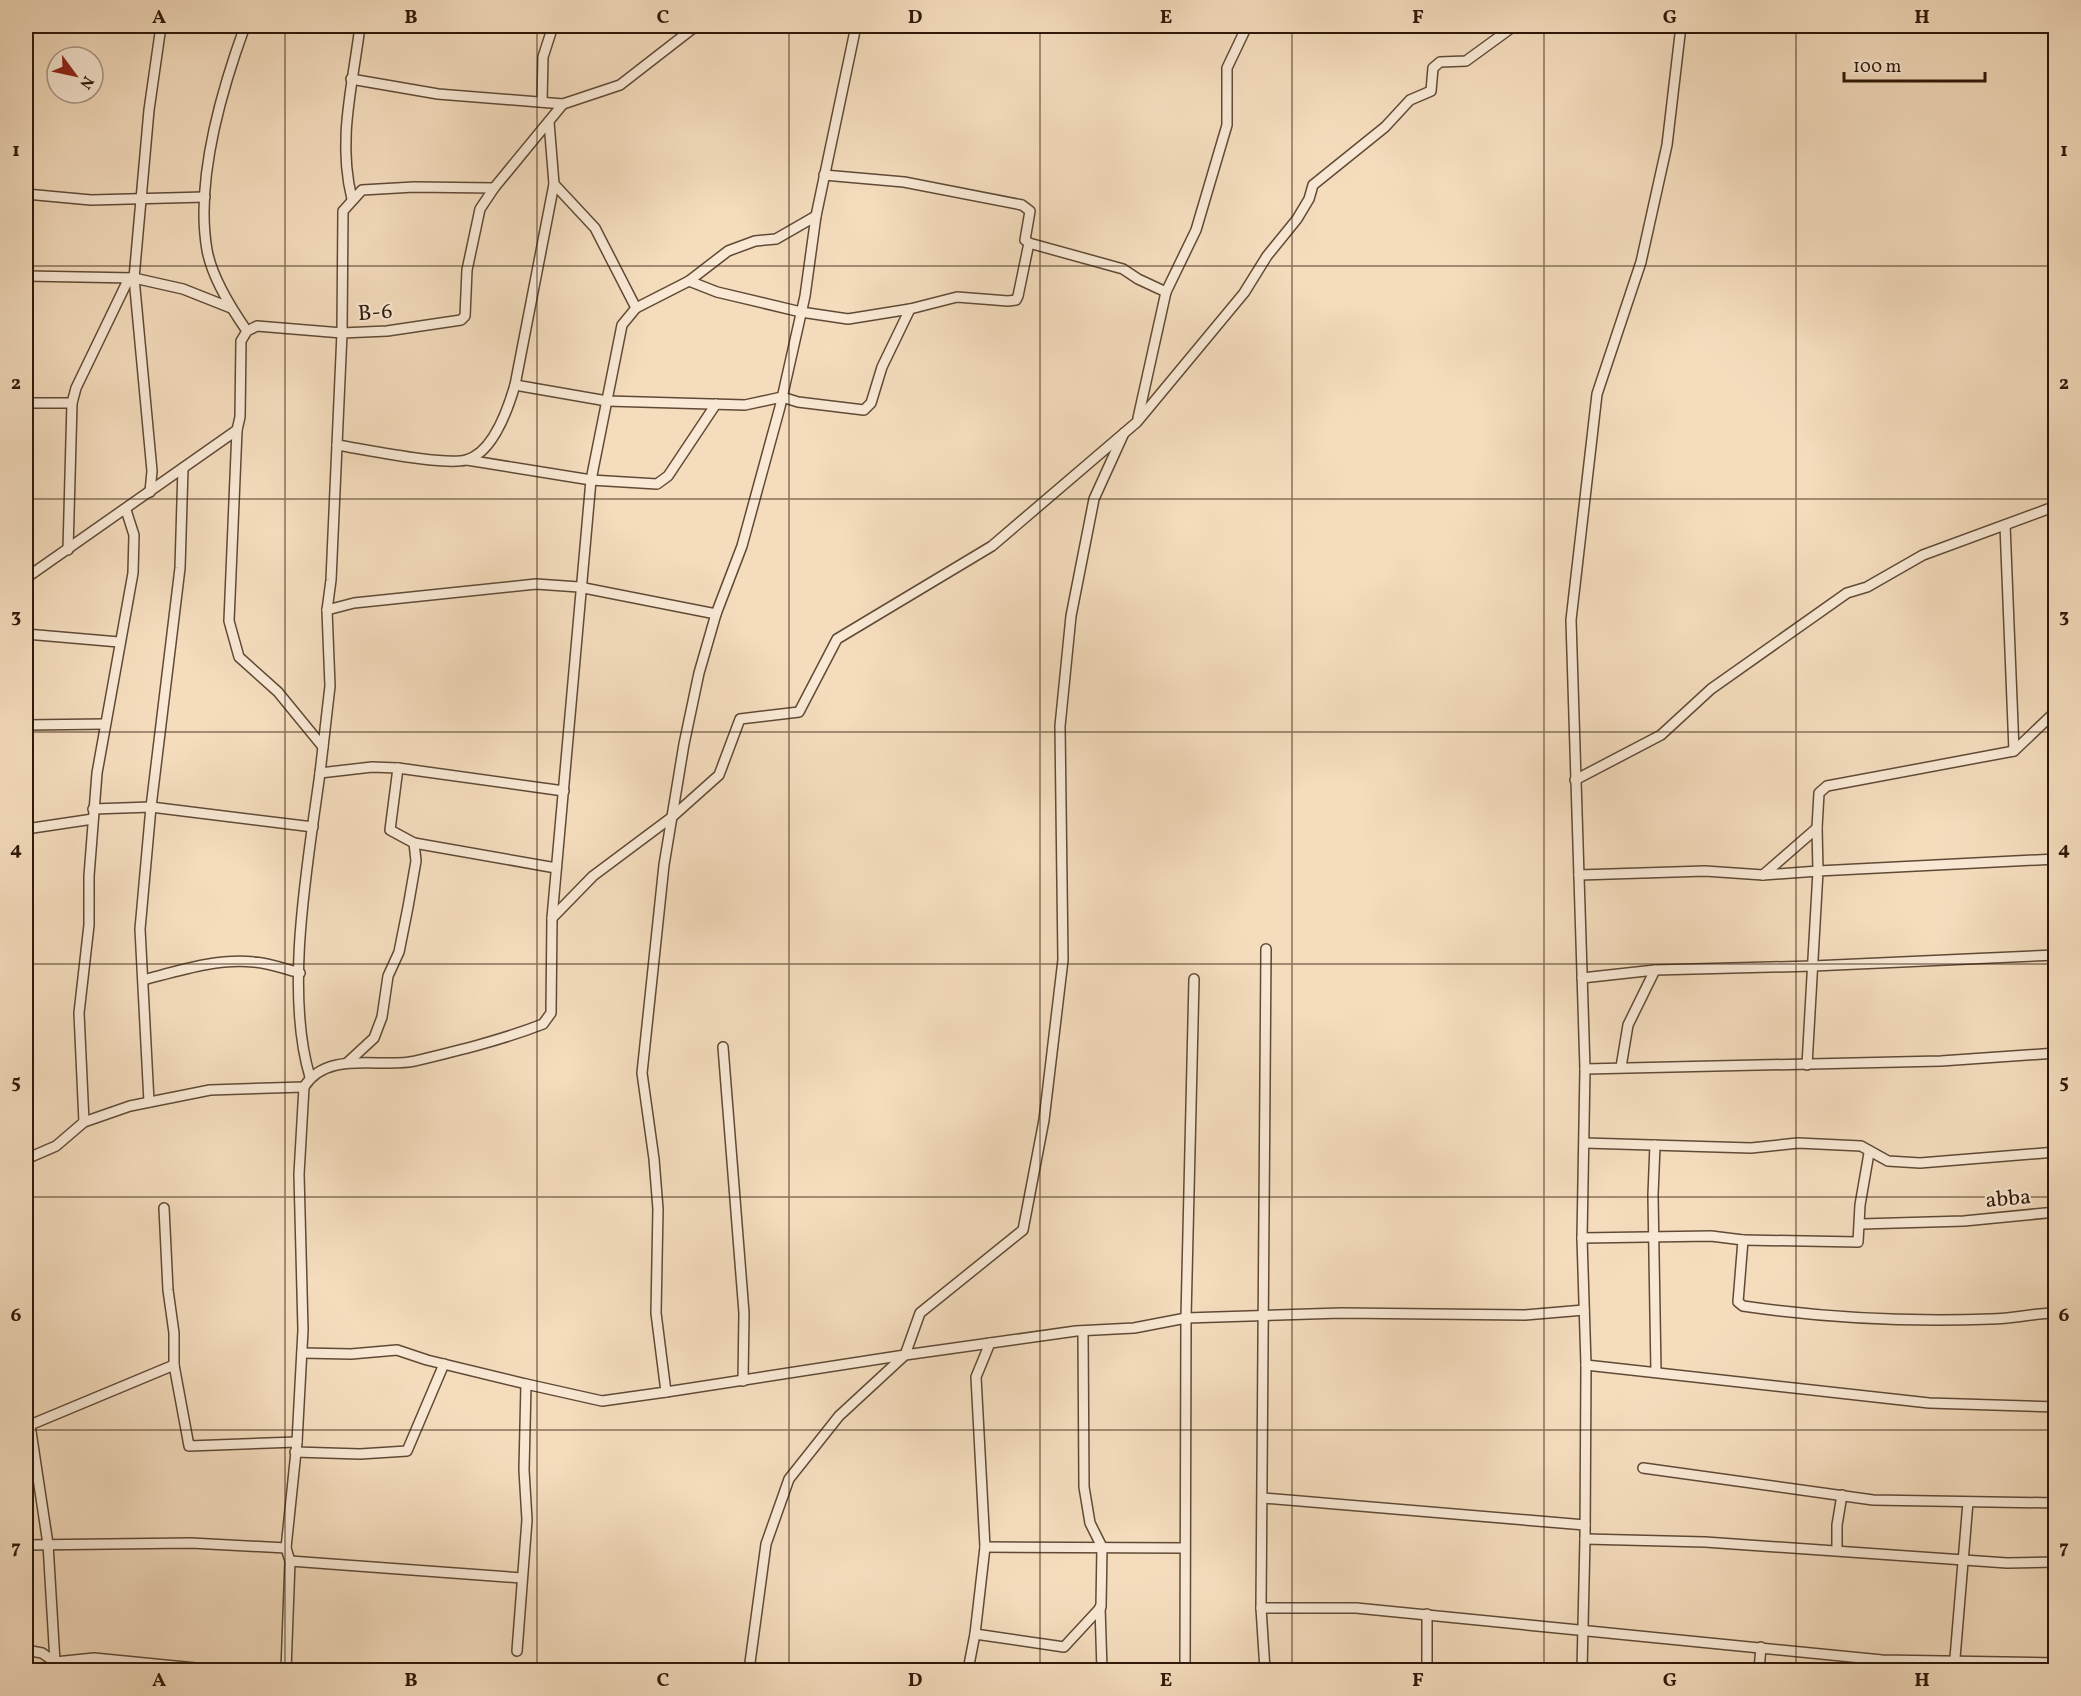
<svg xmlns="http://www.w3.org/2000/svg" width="2081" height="1696" viewBox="0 0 2081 1696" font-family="Vollkorn,serif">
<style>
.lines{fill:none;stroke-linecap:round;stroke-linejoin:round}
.minor-casing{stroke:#604a36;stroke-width:12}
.minor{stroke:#f8e8d4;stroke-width:9}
.grid{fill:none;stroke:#2f1909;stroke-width:1.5;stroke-opacity:0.55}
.labels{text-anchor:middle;stroke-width:4.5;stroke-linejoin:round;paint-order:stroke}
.street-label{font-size:22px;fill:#2f1909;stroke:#f8e8d4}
.neatline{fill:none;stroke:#2f1909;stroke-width:2}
.grid-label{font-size:20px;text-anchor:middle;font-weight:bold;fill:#2f1909}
</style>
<rect width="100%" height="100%" fill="#f4dcbd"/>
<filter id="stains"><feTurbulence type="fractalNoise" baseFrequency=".00333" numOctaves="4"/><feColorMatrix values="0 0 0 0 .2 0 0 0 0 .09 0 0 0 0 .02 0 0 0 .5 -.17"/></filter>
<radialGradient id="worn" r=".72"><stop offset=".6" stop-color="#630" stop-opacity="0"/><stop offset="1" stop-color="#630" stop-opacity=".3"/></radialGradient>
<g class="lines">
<!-- minor casing -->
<g class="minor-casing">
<g id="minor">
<path d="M245 26C222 89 195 181 207 250 212 278 231 308 247 331"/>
<polyline points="351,79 438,94 563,104"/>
<polyline points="542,102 543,57 553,26"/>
<polyline points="549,122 554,184 595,228 636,308"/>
<polyline points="824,175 904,182 1022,205 1030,211 1025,240 1029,243 1123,269 1138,279 1166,292"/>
<polyline points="26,194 91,200 205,197"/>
<path d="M352 199C337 139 353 85 360 26"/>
<polyline points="26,276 134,278 183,289 231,308"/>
<polyline points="689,281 717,292 801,312 848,319 910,309 957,297 1008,301 1016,300 1018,296 1029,243"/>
<polyline points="515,385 607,401 745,405 782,397 798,402 864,410 871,403 882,367 910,309"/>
<polyline points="26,403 72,403"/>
<polyline points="1138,418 1166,292 1196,230 1227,125 1227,68 1247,26"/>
<polyline points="237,430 229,621 239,657 278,692 323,747"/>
<path d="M337 445C363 449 444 466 466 460 493 453 508 409 515 385L554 184"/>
<polyline points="467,460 591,480 657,484 668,476 716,404"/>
<polyline points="150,492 152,471 134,278 149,110 161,26"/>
<polyline points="2005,525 2014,751"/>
<polyline points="68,550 72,403 76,388 129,278"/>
<polyline points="26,578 237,430 240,417 241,341 247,331 257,326 342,333 387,331 461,320 465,316 467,270 480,209 494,188 563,104 620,85 696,26"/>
<polyline points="327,610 354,603 536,584 579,587 716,614"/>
<polyline points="26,634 119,642"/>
<polyline points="26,725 105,724"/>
<polyline points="320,773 330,686 327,610 331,580 342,333 343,211 362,190 414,187 494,188"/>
<polyline points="1575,780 1661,735 1711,689 1847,593 1867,587 1923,555 2056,506"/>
<polyline points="93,809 151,807 313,827"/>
<polyline points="26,829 93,819"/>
<polyline points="414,843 556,868"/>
<polyline points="1579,875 1705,871 1763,875 1818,871 1817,828 1819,793 1827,786 2014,751 2056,711"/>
<polyline points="1763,875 1817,828"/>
<polyline points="552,918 591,480 622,325 636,308 689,281 728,251 755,241 776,239 816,216"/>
<polyline points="1582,978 1655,970"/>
<path d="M143 980C178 971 217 958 254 962 269 963 285 969 300 973"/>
<polyline points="723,1047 744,1313 743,1381"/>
<polyline points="347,1063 374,1038 382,1017 388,976 399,952 408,907 416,861 414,843 390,830 398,768"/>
<polyline points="1807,1065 1818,871 2056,859"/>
<polyline points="1621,1067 1628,1025 1655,970 1813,966 2056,955"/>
<polyline points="1585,1069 1941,1061 2056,1053"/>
<path d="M310 1077C284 991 308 862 320 773L372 767 398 768 564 791"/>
<polyline points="149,1102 140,929 151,807 180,568 183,468"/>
<polyline points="84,1122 79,1013 89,925 89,876 97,773 133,573 134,535 126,510"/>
<polyline points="1585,1143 1751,1148 1798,1143 1861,1146 1888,1161 1920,1163 2056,1152"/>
<polyline points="1655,1145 1653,1195 1656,1372"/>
<polyline points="26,1159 56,1146 84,1122 130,1106 210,1090 304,1087"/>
<polyline points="164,1208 168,1290 174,1333 174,1365 189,1446 297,1442"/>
<polyline points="1861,1224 1964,1221 2056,1212"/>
<path d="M1582 1238 1711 1236 1743 1240 1738 1302 1743 1306C1825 1318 1909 1322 1991 1319 2013 1319 2034 1313 2056 1313"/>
<polyline points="1743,1240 1858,1242 1860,1205 1869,1153"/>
<polyline points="302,1353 351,1354 397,1350 427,1360 526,1384"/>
<polyline points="1586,1365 1929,1403 2056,1407"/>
<polyline points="666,1392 905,1355 1076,1331 1134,1328 1186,1318 1341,1313 1525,1315 1584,1310"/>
<polyline points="295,1452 360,1454 407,1451 444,1364"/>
<polyline points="1643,1468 1873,1500 2056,1503"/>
<polyline points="1263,1498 1585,1525"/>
<polyline points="1585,1539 1705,1542 2007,1563 2056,1562"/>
<polyline points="26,1545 191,1543 286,1548"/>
<polyline points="985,1547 1185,1548"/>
<polyline points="1837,1550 1837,1525 1842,1495"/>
<polyline points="290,1561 522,1578"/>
<polyline points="1100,1607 1102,1670"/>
<polyline points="1261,1608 1266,949"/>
<polyline points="975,1634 985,1547 976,1377 990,1343"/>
<polyline points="26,1650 42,1653 55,1662 94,1658 216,1670"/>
<polyline points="517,1651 527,1520 524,1470 526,1384 602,1401 666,1392 656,1313 658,1209 654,1159 642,1073 664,865 684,744 699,673 716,614 742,546 780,407 805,296 816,216 856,26"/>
<polyline points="55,1662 48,1544 30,1425 174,1365"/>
<path d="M286 1670 290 1561 286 1548 297 1442 303 1330 299 1174 304 1087C327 1049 382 1069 415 1061 457 1051 502 1040 543 1024L551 1013 552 918 593 876 672 817 719 775 740 719 799 712 837 639 992 546 1137 422 1244 293 1267 256 1297 219 1309 199 1313 185 1385 127 1410 100 1431 91 1433 68 1440 62 1466 61 1514 26"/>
<polyline points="749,1670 766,1544 789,1479 839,1416 905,1355 920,1313 1023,1230 1044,1120 1063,960 1060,726 1071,616 1094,499 1124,433"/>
<polyline points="968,1670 975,1634 1064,1647 1101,1607 1102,1547 1090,1523 1084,1487 1083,1331"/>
<polyline points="1185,1670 1186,1318 1194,979"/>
<polyline points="1265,1670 1261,1608 1356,1608 1882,1660 2056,1663"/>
<polyline points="1427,1670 1427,1614"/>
<polyline points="1582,1670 1585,1539 1586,1365 1582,1238 1585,1069 1571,620 1597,394 1641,262 1667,145 1681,26"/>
<polyline points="1759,1670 1761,1647"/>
<polyline points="1954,1670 1968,1502"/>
</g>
</g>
<!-- minor -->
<use href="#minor" class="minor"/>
</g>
<!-- grid -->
<path class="grid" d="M285 26V1670M537 26V1670M789 26V1670M1040 26V1670M1292 26V1670M1544 26V1670M1796 26V1670M26 266H2056M26 499H2056M26 732H2056M26 964H2056M26 1197H2056M26 1430H2056"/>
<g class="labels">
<!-- street labels -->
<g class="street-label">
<text transform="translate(375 311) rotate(-4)" y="8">B-6</text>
<text transform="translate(2008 1197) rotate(-5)" y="8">abba</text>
</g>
</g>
<!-- margin -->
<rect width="2081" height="1696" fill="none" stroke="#f4dcbd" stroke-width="66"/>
<!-- north arrow -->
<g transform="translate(75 75) rotate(123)"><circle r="28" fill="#f8e8d4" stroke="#a89583" stroke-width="1.5"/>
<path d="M0-4.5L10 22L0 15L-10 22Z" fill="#8f2418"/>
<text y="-9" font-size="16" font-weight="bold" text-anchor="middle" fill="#2f1909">N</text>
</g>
<!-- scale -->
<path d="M1844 72v9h141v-9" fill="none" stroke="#2f1909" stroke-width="3"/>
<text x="1853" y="72" font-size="18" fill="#2f1909" stroke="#f8e8d4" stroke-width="4.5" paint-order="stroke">100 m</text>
<rect x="33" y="33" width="2015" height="1630" class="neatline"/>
<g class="grid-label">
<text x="159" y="23">A</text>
<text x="411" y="23">B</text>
<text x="663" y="23">C</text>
<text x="915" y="23">D</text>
<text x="1166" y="23">E</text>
<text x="1418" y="23">F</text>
<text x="1670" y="23">G</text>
<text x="1922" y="23">H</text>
<text x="16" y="156">1</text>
<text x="2064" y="156">1</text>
<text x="16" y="389">2</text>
<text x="2064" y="389">2</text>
<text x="16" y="622">3</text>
<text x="2064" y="622">3</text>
<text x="16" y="855">4</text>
<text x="2064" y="855">4</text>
<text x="16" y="1088">5</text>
<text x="2064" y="1088">5</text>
<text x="16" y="1321">6</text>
<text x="2064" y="1321">6</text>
<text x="16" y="1553">7</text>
<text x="2064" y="1553">7</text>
<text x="159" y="1686">A</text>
<text x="411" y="1686">B</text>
<text x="663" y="1686">C</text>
<text x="915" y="1686">D</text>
<text x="1166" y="1686">E</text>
<text x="1418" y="1686">F</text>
<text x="1670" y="1686">G</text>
<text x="1922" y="1686">H</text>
</g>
<rect width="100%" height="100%" filter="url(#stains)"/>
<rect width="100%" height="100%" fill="url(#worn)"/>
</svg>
